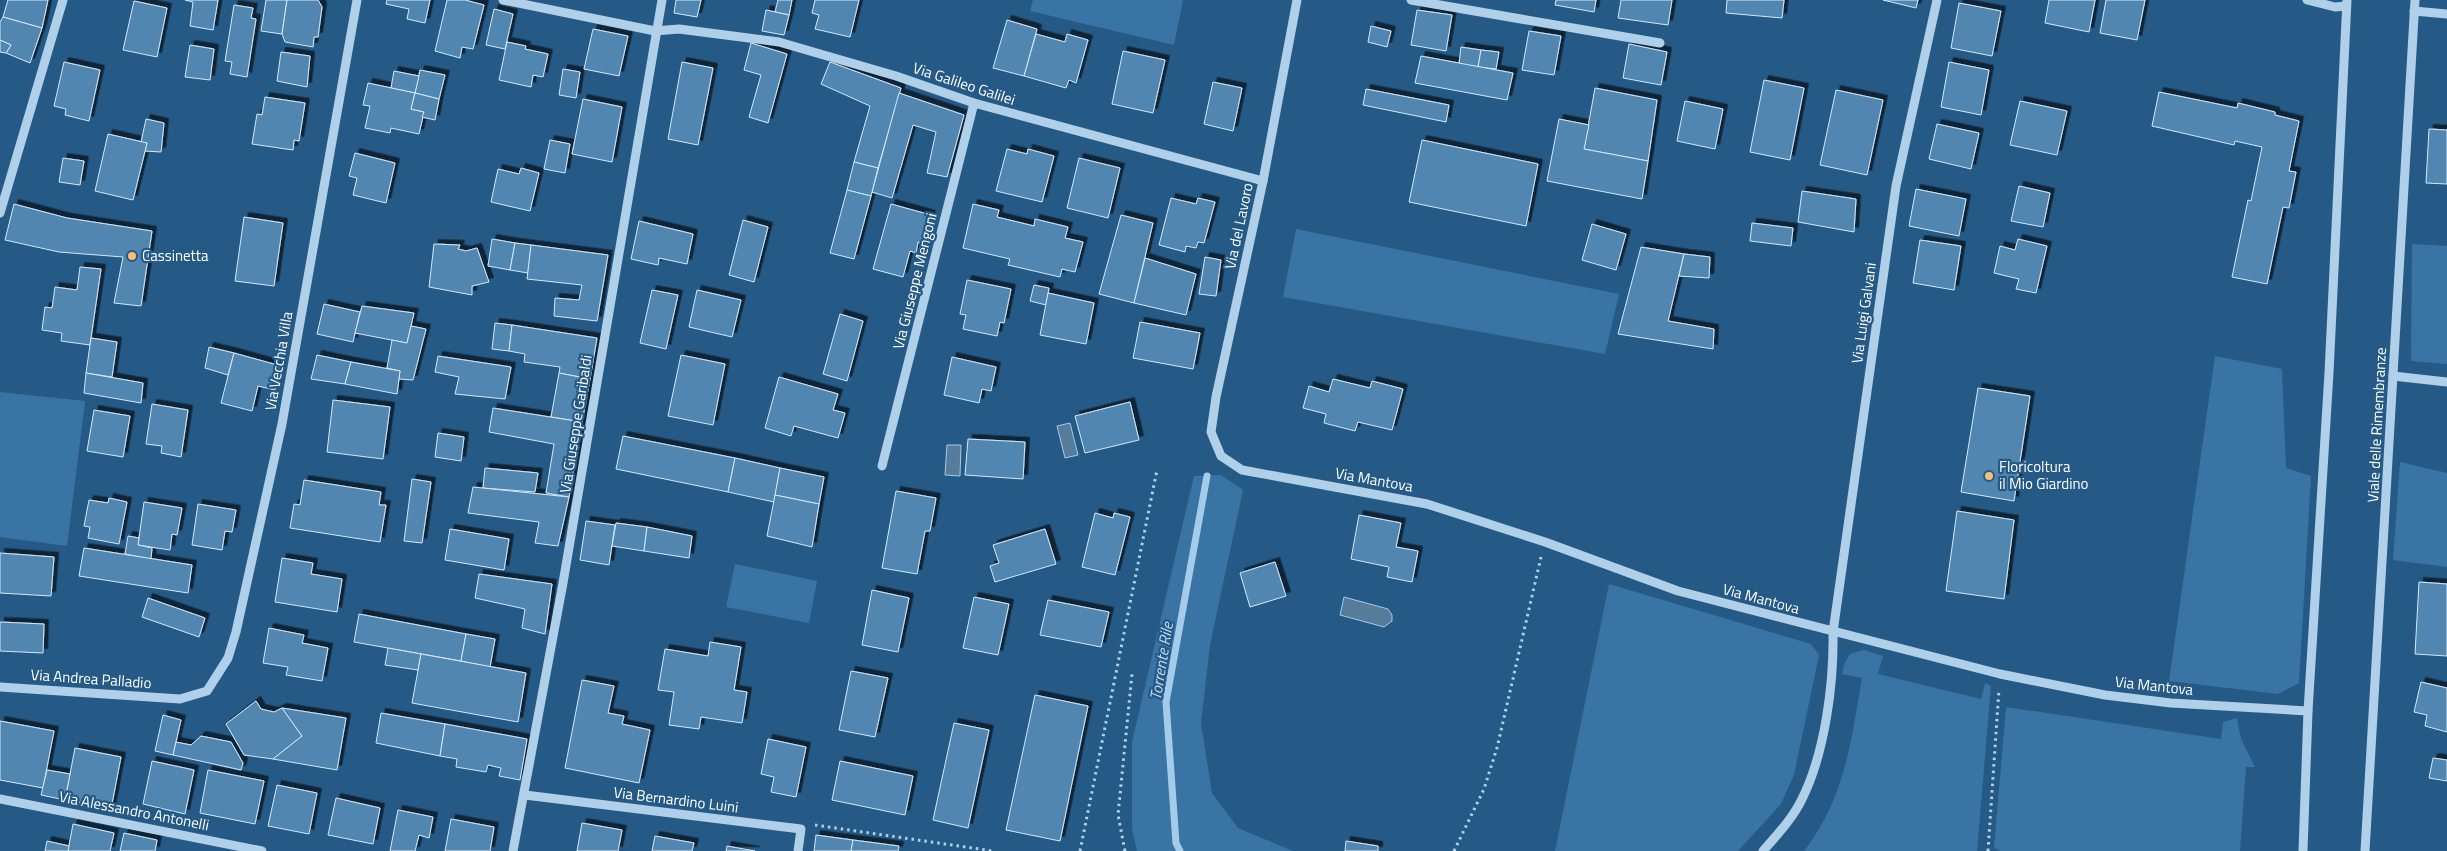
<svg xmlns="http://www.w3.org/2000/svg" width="2447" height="851" viewBox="0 0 2447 851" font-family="'Titillium Web',sans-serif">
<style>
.green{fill:#3974a4}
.water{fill:#577c9b;stroke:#a4ccea}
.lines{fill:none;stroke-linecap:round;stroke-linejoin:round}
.stream{stroke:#a4ccea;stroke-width:7}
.building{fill:#5186b1;stroke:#d4e8f7;filter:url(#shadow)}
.path{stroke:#b0d0e9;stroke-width:3;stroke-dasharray:2.5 4;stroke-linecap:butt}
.minor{stroke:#b0d0e9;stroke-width:9}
.poi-dot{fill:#f3c074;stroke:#255a87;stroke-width:2}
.labels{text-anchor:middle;stroke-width:4.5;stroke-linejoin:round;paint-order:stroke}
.street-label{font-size:15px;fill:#fff;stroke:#255a87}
.poi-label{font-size:15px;fill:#fff;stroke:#255a87;text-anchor:start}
.water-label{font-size:16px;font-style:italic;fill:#bbd9f0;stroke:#255a87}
</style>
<defs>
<filter id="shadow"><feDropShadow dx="4.5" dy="-4.5" stdDeviation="0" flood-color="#0009"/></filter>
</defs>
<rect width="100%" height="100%" fill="#255a87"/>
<!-- green -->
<g class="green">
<polygon points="1033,0 1183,0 1174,45 1030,11"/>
<polygon points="1296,229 1619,294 1605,354 1283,297"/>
<polygon points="2412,244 2447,246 2447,364 2411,361"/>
<polygon points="2215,356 2282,369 2286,468 2311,476 2299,683 2278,694 2169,681"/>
<polygon points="0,392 85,401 67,546 0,537"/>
<polygon points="2400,462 2447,473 2447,567 2393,560"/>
<polygon points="1221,475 1243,490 1210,645 1201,723 1212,793 1238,828 1293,851 1137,851 1132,829 1132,742 1194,476"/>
<polygon points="735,564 817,581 809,623 726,607"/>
<polygon points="1609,584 1811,644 1819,655 1794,775 1781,804 1738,851 1555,851"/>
<path d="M1864 650 1883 656 1878 674 1981 699 1985 683 1991 686 1977 851H1804C1845 798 1851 742 1862 678L1842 674 1845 662 1850 654Z"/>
<polygon points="2006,707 2221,739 2223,722 2237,718 2241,739 2255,767 2246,767 2240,851 2001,851 1994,848"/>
</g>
<!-- water -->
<g class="water">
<polygon points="1070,423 1078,455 1065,458 1057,426"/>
<polygon points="947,445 961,445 960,476 945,475"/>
<polygon points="1344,597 1388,609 1392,615 1392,621 1384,627 1340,615"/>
</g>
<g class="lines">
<!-- stream -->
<polyline class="stream" points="1180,851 1176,843 1166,702 1207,476"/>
</g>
<!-- building -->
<g class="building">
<polygon points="8,0 48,0 42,28 3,17"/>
<polygon points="218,0 213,30 190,26 193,2 185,0"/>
<polygon points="266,0 287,0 282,34 261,31"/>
<polygon points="287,0 318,0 322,7 318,37 314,37 313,47 285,42 282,34"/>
<polygon points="387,0 430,0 425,23 407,19 409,9 386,4"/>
<polygon points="447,0 465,0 484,5 473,49 462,47 460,58 435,51"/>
<polygon points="676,0 701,0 697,17 674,13"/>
<polygon points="778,0 792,0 789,15 775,12"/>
<polygon points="815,0 859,0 850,37 815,29 819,15 812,13"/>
<polygon points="1556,0 1596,0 1594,12 1555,5"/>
<polygon points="1621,0 1672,0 1668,25 1618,18"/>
<polygon points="1727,0 1784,0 1782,18 1726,13"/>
<polygon points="1883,0 1918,0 1916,8"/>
<polygon points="2049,0 2095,0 2089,32 2045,23"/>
<polygon points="2106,0 2145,0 2137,40 2100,33"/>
<polygon points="134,1 167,8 157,57 123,50"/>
<polygon points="1959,3 2001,11 1992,56 1951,48"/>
<polygon points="234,5 253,8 251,18 256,19 247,77 230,74 232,62 225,61"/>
<polygon points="494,9 513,14 505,49 486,45"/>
<polygon points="766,10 789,15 784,35 762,31"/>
<polygon points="1417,10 1452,15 1446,51 1411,45"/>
<polygon points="3,17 42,28 30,63 6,53 11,45 0,40 0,22"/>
<polygon points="1007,20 1037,29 1024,76 993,68"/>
<polygon points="1371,26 1391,31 1387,47 1368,42"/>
<polygon points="593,29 628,36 619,76 584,69"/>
<polygon points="1529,31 1561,36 1554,75 1522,70"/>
<polygon points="1036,34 1065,42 1067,34 1088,40 1076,83 1069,80 1066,88 1024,76"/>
<polygon points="0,40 11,45 6,53 0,52"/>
<polygon points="507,42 526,46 525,49 548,54 543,77 533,75 531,87 499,80"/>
<polygon points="751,43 787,54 768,123 749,117 761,75 744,70"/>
<polygon points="1629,44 1667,52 1661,85 1623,78"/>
<polygon points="190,45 214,49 210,80 185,77"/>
<polygon points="1461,47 1481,50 1478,67 1459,64"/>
<polygon points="1481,50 1499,52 1496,69 1478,67"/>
<polygon points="1123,51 1165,60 1153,113 1112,104"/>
<polygon points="281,52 310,56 307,87 277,81"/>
<polygon points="1421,56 1513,73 1507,100 1415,83"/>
<polygon points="64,62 100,70 89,121 65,115 66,109 54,106"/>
<polygon points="682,62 713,68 698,145 668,139"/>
<polygon points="830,62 901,88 878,168 854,162 870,106 821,84"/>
<polygon points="1949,62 1989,70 1981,115 1941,107"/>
<polygon points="563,69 580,72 576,98 559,95"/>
<polygon points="420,70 445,75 439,99 415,93"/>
<polygon points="394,71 419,76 415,93 391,88"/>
<polygon points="1764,80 1804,88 1790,160 1750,152"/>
<polygon points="1213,82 1242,88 1233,131 1204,124"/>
<polygon points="368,83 415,93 411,109 424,112 419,134 391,128 390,133 365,128 370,106 363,105"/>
<polygon points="1595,88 1657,100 1648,161 1584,149"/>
<polygon points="1366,89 1449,105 1446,122 1363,105"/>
<polygon points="1836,90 1883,100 1867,175 1820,165"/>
<polygon points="2159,92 2237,108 2238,103 2275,112 2275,115 2299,121 2289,171 2296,172 2289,208 2283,207 2267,284 2232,277 2248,200 2251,201 2262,147 2235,141 2234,145 2152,126"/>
<polygon points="415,93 439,99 435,120 422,117 424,112 411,109"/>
<polygon points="899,93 964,115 947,177 927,173 936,132 913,125 892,198 872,192"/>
<polygon points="265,97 305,103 299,141 294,140 293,150 252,144 257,114 262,115"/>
<polygon points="583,99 622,107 612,162 572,154"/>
<polygon points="1685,101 1723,109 1715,149 1677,141"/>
<polygon points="2020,101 2067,111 2057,155 2010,145"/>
<polygon points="146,119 164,123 161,152 145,151 147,143 141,142"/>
<polygon points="1559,119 1589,125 1584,149 1648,161 1642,199 1547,181"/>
<polygon points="1937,124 1979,133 1971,169 1929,159"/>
<polygon points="2429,129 2447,130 2447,184 2426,183"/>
<polygon points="108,134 147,143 133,200 95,191"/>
<polygon points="550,140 570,144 565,173 544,169"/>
<polygon points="1422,140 1538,164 1526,226 1409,202"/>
<polygon points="1007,149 1027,154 1028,149 1054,156 1042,202 996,191"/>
<polygon points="355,153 395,163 386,203 353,195 357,178 349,176"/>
<polygon points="63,158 84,161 80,185 59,182"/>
<polygon points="1079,158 1120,168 1108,218 1067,208"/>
<polygon points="854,162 878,168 871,196 847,190"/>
<polygon points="521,168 539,173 530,211 491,202 498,169 519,174"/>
<polygon points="2019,186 2050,193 2043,227 2011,221"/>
<polygon points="1916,189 1966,199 1959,236 1909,226"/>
<polygon points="847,190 871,196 854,259 830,253"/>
<polygon points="1802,191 1856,199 1854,232 1798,222"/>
<polygon points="1171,198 1196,204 1198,198 1215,202 1204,243 1198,242 1196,248 1186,246 1185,252 1159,245"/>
<polygon points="14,204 67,218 152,231 141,306 114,303 123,257 59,252 5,240"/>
<polygon points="891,204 931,215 923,244 918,242 916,253 910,251 903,277 873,269"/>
<polygon points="973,204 999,210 997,217 1034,226 1035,219 1068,227 1065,238 1083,242 1075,272 1062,269 1060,277 1008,265 1010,259 963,248"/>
<polygon points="1121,215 1153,223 1134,303 1099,294"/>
<polygon points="244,217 283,223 274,286 235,281"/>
<polygon points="743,220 768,227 754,282 729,275"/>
<polygon points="639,221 693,234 687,264 659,258 658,265 631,259"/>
<polygon points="1752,223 1793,228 1791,246 1750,241"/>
<polygon points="1592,224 1626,234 1616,270 1582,260"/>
<polygon points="492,239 515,243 510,270 488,266"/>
<polygon points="2018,239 2047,246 2036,293 2016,289 2019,279 1994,273 2000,246 2015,250"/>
<polygon points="1920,240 1961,246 1954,290 1913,283"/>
<polygon points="515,243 531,245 528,273 510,270"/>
<polygon points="434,244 460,245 458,249 466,251 477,248 489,282 472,286 472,295 429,287"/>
<polygon points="531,245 608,255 597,321 554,316 555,298 579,300 582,285 527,279"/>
<polygon points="1641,247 1684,254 1668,321 1714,329 1713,349 1618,334"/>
<polygon points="1684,254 1710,257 1709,278 1679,276"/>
<polygon points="1205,257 1221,260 1216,296 1199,294"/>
<polygon points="1145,258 1196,274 1186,315 1134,303"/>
<polygon points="80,267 101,269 90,345 61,341 62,333 42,330 45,307 52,308 55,287 77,290"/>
<polygon points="967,280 1011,289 1004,323 1000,322 997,336 963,329 966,315 960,314"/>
<polygon points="1034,285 1049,288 1046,305 1030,301"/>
<polygon points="652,290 678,295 666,349 640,343"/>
<polygon points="697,290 741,300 732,337 689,327"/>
<polygon points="1048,293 1094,303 1086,344 1040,335"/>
<polygon points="324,304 360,312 353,342 317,334"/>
<polygon points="362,306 414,313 407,343 355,333"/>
<polygon points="840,314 863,321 847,381 823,374"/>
<polygon points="1140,322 1200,333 1193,369 1133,358"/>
<polygon points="495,323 512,325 509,351 492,349"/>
<polygon points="512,325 597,338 590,379 559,373 560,367 524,362 525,354 509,351"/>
<polygon points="411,326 426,329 413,380 399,379 400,371 387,368 392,340 407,343"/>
<polygon points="91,338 117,342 112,377 86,373"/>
<polygon points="209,347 234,353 228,375 205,368"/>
<polygon points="234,353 281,366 275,390 258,386 252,411 221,403"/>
<polygon points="317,355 351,362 345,384 311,379"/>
<polygon points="681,355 725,364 713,425 668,416"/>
<polygon points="438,356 511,367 505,399 455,394 459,377 435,372"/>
<polygon points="952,357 996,367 991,391 982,389 979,403 944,395"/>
<polygon points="351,362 400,371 397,394 345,384"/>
<polygon points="86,373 143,383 141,403 84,393"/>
<polygon points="559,373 590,379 582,422 551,417"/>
<polygon points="779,377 838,394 833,410 845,413 838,438 794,426 791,436 765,428"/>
<polygon points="1333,379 1370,388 1372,381 1403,389 1392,430 1358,422 1355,431 1324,423 1326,414 1303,408 1309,386 1329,392"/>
<polygon points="1978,388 2030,396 2014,501 1961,492"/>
<polygon points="333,400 390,407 383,459 327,452"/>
<polygon points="1130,402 1139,440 1085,453 1075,416"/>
<polygon points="152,404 188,410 181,457 161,453 162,446 146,444"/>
<polygon points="493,408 582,422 569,497 546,493 554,444 489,432"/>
<polygon points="94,410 130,416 123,457 87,451"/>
<polygon points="438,433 464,437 461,461 435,457"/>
<polygon points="623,436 735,458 728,492 616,469"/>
<polygon points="968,439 1025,442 1023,479 965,475"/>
<polygon points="735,458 780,468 774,502 728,492"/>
<polygon points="485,468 538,473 535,492 483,488"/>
<polygon points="780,468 824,477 819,504 775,495"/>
<polygon points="412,479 431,482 422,543 404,541"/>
<polygon points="304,480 381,492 379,505 386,505 380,542 290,528 294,504 300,505"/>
<polygon points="473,487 569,497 558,546 535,543 539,522 468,513"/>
<polygon points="896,491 936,498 930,531 925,531 917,574 882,568"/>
<polygon points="775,495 819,504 812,547 767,536"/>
<polygon points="109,498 127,502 119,544 88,538 90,527 84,526 89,500 108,503"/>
<polygon points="144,502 182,508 177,535 172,534 170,550 138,545"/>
<polygon points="198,504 236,510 232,532 225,531 222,550 192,545"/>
<polygon points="1957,511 2014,520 2004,599 1946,591"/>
<polygon points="1095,513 1113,518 1114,513 1130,517 1115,575 1082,567"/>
<polygon points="1359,515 1401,523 1396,547 1418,551 1412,582 1387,577 1389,567 1351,559"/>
<polygon points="586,521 615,525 609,565 580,560"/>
<polygon points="616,523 647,527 644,551 612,546"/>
<polygon points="647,527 692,536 689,558 644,551"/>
<polygon points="450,529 509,539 504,570 445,560"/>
<polygon points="1045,529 1056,564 995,582 990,566 999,563 993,545"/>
<polygon points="128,536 139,538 138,545 152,548 151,559 125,554"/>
<polygon points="84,548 192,565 188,593 79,576"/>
<polygon points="0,553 54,557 51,596 0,593"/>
<polygon points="282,558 313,563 311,574 342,579 337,612 275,602"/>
<polygon points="1275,562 1286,596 1250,607 1240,573"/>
<polygon points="479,574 552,584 545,634 522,628 525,609 475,598"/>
<polygon points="2419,582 2447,584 2447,656 2415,654"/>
<polygon points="872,590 909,598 898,652 862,645"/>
<polygon points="974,597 1009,604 998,655 963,648"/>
<polygon points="148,598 205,618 199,637 142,617"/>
<polygon points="1048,600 1109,612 1101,647 1040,635"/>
<polygon points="359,614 466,634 461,661 354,642"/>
<polygon points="0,622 44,624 43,653 0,651"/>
<polygon points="269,628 304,635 302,643 328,648 322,681 286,675 288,667 263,663"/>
<polygon points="466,634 495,639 490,667 461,661"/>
<polygon points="710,642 741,647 734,690 747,692 742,723 701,717 699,729 669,725 674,692 658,690 665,649 708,656"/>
<polygon points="388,648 421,654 418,670 385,665"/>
<polygon points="421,654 526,673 518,722 412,703"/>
<polygon points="851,671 888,678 875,737 839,730"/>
<polygon points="582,680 614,686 608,713 624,716 622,724 650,730 639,783 565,768"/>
<polygon points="2421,682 2447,688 2447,732 2425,726 2427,715 2414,712"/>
<polygon points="1035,695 1088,706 1060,841 1006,830"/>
<polygon points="256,701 261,709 274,712 282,708 302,736 273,759 244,755 226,724"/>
<polygon points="282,708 346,718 337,770 273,759 302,736"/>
<polygon points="381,713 445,724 440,756 376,743"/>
<polygon points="163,715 181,720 173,755 155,751"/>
<polygon points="0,721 54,731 43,788 0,780"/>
<polygon points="954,723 989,730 968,828 933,820"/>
<polygon points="445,724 527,739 520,780 499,776 501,768 488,765 486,772 456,767 457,759 440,756"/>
<polygon points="201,736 231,742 243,763 241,770 173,755 176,742 191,745"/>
<polygon points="768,739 806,747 796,797 771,792 774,777 761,774"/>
<polygon points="75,748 121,757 111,809 65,800"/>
<polygon points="2433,758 2447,760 2447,781 2429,778"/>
<polygon points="152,761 194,770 185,814 143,804"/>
<polygon points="840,761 913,776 905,815 832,800"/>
<polygon points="47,770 70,774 65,800 41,795"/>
<polygon points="208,770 264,781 255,824 200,813"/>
<polygon points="277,785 317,793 309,834 268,826"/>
<polygon points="336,798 380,808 373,844 328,835"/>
<polygon points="398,810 433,817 429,838 419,835 415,851 390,851"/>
<polygon points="451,819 494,827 490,851 445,851"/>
<polygon points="582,823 622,830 618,851 577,851"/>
<polygon points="73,824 114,833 110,851 68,851"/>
<polygon points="124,833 157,840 155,851 120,851"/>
<polygon points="816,835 853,840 851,851 814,851"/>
<polygon points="655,836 694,843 692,851 652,851"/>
<polygon points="853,840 899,846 898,851 851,851"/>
<polygon points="47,841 69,846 68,851 45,851"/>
<polygon points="1346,841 1378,846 1378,851 1345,851"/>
<polygon points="727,846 755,851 726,851"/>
</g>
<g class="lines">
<!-- path -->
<g class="path">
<polyline points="815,825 993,851"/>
<polyline points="1080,851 1157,470"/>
<polyline points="1125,851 1118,815 1132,674"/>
<polyline points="1454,851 1484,789 1497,748 1541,557"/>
<polyline points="1988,851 1999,689"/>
</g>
<!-- minor -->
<g class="minor">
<polyline points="503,0 655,31 679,29 779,42 896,76 974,103 1263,181"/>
<polyline points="1297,0 1263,181 1216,397 1211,432 1221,456 1242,470 1427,504 1545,542 1678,591 2000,674 2105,695 2171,703 2308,711"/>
<polyline points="1411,0 1660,43"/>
<polyline points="2307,0 2335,7 2346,6"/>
<polyline points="2414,11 2447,14"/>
<polyline points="0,213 63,0"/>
<polyline points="2393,376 2447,382"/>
<polyline points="882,466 974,103"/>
<polyline points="0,687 180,699 207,691 228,658 236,632 282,424 357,0"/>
<polyline points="525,795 801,829 798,851"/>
<polyline points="0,799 262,851"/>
<polyline points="513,851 563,583 662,0"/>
<path d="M1763 851C1777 835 1793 818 1802 799 1825 753 1834 683 1833 632L1896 186 1937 0"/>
<polyline points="2303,851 2308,711 2329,373 2347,0"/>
<polyline points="2365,851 2415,0"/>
</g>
</g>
<!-- markers -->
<g class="poi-dot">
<circle cx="132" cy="256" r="5"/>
<circle cx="1989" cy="476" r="5"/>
</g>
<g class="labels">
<!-- street labels -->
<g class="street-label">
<text transform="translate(964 84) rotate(18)" y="5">Via Galileo Galilei</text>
<text transform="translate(1239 226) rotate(-78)" y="5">Via del Lavoro</text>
<text transform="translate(915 281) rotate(-76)" y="5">Via Giuseppe Mengoni</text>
<text transform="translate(1864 313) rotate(-82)" y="5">Via Luigi Galvani</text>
<text transform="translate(279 361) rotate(-80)" y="5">Via Vecchia Villa</text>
<text transform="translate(576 424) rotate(-81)" y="5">Via Giuseppe Garibaldi</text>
<text transform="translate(2377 425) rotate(-87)" y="5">Viale delle Rimembranze</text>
<text transform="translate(1374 480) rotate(10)" y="5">Via Mantova</text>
<text transform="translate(1761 599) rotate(15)" y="5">Via Mantova</text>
<text transform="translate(91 679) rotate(4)" y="5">Via Andrea Palladio</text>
<text transform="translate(2154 686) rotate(6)" y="5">Via Mantova</text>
<text transform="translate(676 800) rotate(7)" y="5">Via Bernardino Luini</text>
<text transform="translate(134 811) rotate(11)" y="5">Via Alessandro Antonelli</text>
</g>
<!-- poi labels -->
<g class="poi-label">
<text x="142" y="261">Cassinetta</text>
<text x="1999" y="472">Floricoltura<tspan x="1999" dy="17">il Mio Giardino</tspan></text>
</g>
<!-- water labels -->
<g class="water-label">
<text transform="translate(1161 661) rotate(-81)" y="6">Torrente Rile</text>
</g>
</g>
</svg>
